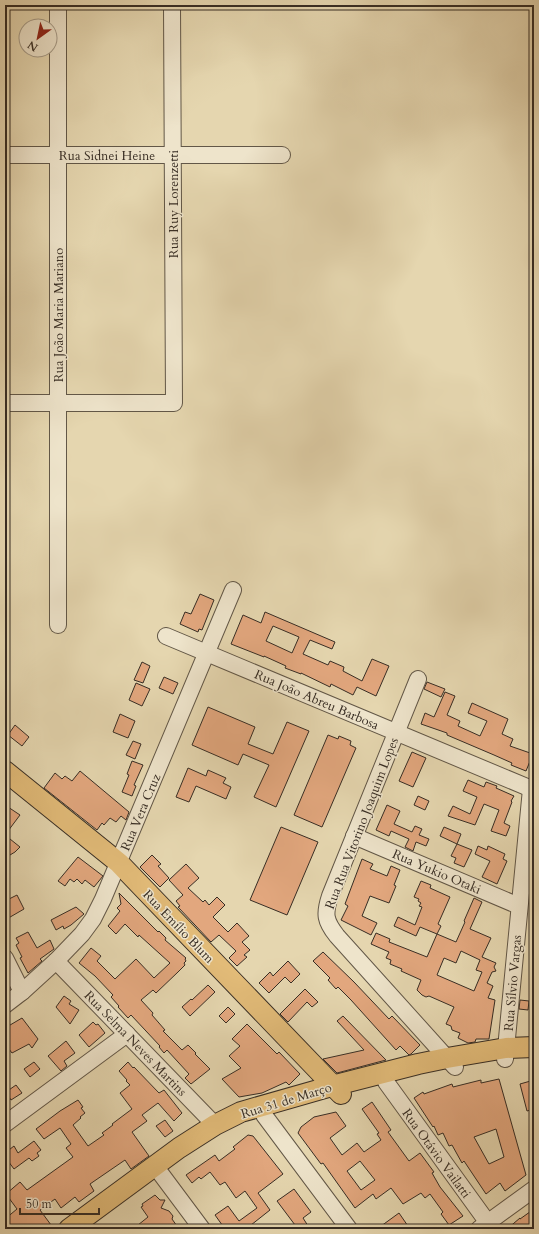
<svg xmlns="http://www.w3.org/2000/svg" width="539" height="1234" viewBox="0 0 539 1234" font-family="Cardo,serif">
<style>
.building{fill:#e2a77e;stroke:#372d24;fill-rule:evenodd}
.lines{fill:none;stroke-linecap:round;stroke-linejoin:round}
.minor-casing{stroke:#625747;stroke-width:18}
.major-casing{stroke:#372d24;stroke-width:22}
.minor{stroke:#eee4cb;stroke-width:16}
.major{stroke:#e2bb78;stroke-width:20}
.labels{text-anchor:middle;stroke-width:3;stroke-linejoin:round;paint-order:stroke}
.street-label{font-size:13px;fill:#372d24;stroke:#eee4cb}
</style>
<rect width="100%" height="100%" fill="#e5d6af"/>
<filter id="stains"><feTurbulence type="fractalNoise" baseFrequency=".005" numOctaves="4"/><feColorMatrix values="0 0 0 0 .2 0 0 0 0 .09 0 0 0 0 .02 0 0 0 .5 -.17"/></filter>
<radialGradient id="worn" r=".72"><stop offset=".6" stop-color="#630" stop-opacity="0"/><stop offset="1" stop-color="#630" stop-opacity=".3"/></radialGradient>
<!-- building -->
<g class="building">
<polygon points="200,594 214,600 202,630 199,629 198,632 180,624 185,612 191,614"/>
<path d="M265 612 335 642 332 649 310 640 303 654 328 665 330 661 344 667 343 671 362 681 372 659 389 666 376 696 357 687 353 695 331 684 330 687 301 673V674L285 668 286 666 264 656V657L231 644 243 615 261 623ZM273 626 299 637 292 653 266 641Z"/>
<polygon points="142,662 150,666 143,683 134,680"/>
<polygon points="164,677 178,683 173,694 159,688"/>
<polygon points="427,682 445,689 441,697 424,689"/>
<polygon points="136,683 150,689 142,706 129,700"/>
<polygon points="445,692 455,696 447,715 460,721 458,726 480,736 487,721 468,713 472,703 508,719 502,734 513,739 510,746 533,754 526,771 511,765 512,763 494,755 447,735 447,733 421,724 425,713 434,717"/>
<polygon points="208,707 255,727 248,744 273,754 287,722 309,731 276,807 254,797 269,765 243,754 238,765 192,745"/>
<polygon points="120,714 135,721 128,738 113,732"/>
<polygon points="15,725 29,737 22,746 8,735"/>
<polygon points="328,735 338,739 339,736 351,741 350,745 356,748 322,827 294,815"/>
<polygon points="133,741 141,744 135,759 126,755"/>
<polygon points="412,752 426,758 413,787 399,781"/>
<polygon points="132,761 143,765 134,785 136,786 132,796 122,792 129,775 127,774"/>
<polygon points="188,768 206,776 208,770 226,778 223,783 231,787 226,799 196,786 189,802 176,797"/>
<polygon points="80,771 129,812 126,820 121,816 116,822 110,818 104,825 102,823 97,830 44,788 55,773 62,779 65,776 72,781"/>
<polygon points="468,780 484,787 486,782 497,786 496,788 514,796 511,801 512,802 504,823 510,826 506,836 491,831 499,810 484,804 475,825 448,816 453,806 470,814 477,797 463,791"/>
<polygon points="418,796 429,801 425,810 414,805"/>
<polygon points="5,805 20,815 5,835 20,847 15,852 5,858"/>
<polygon points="387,805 400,811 394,824 412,832 415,826 422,829 419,835 429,839 426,846 416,842 413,851 405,847 409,839 391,831 389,836 376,830"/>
<polygon points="281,827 318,842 287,915 250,900"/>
<polygon points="444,827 461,834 457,844 472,850 464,867 454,863 456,858 451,856 457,844 440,836"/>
<polygon points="478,846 487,850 488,846 505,854 503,859 507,861 497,884 482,877 490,861 475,854"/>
<polygon points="152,855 161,864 158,866 169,878 160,887 140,867"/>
<polygon points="78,857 103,876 94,887 85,880 82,884 77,879 74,882 70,879 65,886 58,881"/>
<polygon points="362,859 373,864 370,869 387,876 391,866 400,870 394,885 396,886 389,903 370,896 362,916 377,923 371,935 341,920 348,906 345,904"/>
<polygon points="186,864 199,878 188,888 203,902 205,900 209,905 217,897 225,905 213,917 228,932 237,923 249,936 242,942 250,950 244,955 247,957 237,966 229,958 236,951 219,935 211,942 178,907 180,906 176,901 183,895 169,880"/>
<polygon points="421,881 431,885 430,888 450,897 438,924 441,926 437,934 420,927 416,936 394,926 398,917 415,925 422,907 419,906 421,903 418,901 419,899 414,897"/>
<polygon points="119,893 158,932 159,931 166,938 165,940 186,958 185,959 186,961 184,963 185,965 178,972 156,993 153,990 141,1000 153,1013 152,1015 165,1030 163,1031 182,1050 188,1045 196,1053 195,1054 210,1069 191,1084 185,1078 189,1074 167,1050 164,1053 159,1047 160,1046 131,1015 128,1018 118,1007 119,1006 111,997 113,995 95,976 79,963 91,948 101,956 97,961 115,979 136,959 154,978 170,963 139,935 138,937 125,924 116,934 108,926 120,911 117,908 121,904"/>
<polygon points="17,895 24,909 5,920 5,901"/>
<path d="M474 898 482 902 470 929 491 938 482 957 496 963 494 967 496 971 492 972 487 983 493 986 488 998 495 1000 489 1039H476L475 1042 468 1043 458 1038 460 1033 452 1030 451 1026 446 1024 454 1007 429 996 426 997 422 995 417 990 421 980 401 971 402 969 390 964 391 960 386 958 389 952 371 944 376 933 390 939 389 942 427 957 437 934 456 942 465 922 464 921ZM461 951 480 960 476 970 482 972 474 991 437 975 444 958 456 963Z"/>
<polygon points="76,907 84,914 71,925 64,929 63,926 56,930 51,920"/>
<polygon points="28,932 37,948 50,940 54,949 40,959 42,961 28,973 20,958 22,957 16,945 19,943 16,938"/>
<polygon points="323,952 354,982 389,1019 392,1016 420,1045 411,1054 409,1055 400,1046 396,1050 351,1000 338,987 336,989 328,980 330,978 313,961"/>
<polygon points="288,961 300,974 291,983 285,977 269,993 259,983 270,972 273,976"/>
<polygon points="208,985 215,992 190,1016 182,1007 191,999 192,1000"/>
<polygon points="305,989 318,1002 312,1007 307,1002 288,1022 280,1014"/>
<polygon points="64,996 71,1001 69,1004 79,1010 70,1024 56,1007"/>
<polygon points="520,1000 529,1001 528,1010 519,1009"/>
<polygon points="228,1007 235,1014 226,1023 219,1016"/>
<polygon points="343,1016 386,1060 337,1073 323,1059 364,1050 337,1021"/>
<polygon points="22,1018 38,1039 32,1048 29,1044 12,1053 5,1044 5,1028"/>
<polygon points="93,1022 96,1025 98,1024 105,1033 89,1047 79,1035"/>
<polygon points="247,1024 277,1054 279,1052 300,1074 289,1085 286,1082 262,1093 239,1097 222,1079 241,1068 229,1056 240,1046 232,1039"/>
<polygon points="66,1041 75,1053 64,1061 67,1066 61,1071 48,1056"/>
<polygon points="34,1062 40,1069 30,1077 24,1069"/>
<polygon points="128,1062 133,1068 134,1067 159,1093 164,1090 182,1113 174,1121 158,1103 142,1115 147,1121 132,1132 149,1156 131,1169 125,1160 90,1184 94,1191 79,1202 75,1197 61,1208 55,1199 40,1210 54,1229 13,1229 5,1219 17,1209 6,1194 20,1182 27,1190 73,1157 66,1148 71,1144 60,1128 44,1139 36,1129 60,1111 78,1100 83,1107 81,1108 85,1113 80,1117 81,1118 73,1125 88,1146 104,1135 102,1133 113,1125 112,1124 132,1109 120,1093 130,1085 126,1081 127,1080 119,1071"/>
<path d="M499 1079 526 1175 505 1191 500 1183 486 1194 464 1161 462 1163 452 1145 449 1146 443 1133 438 1135 434 1126 433 1127 414 1098 423 1092 424 1094 452 1084 453 1087 481 1080V1083ZM496 1129 504 1157 489 1164 474 1137Z"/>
<polygon points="534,1080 534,1109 527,1111 520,1084"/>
<polygon points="16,1085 22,1093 11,1100 6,1092"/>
<path d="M372 1102 391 1130 388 1132 409 1161 420 1153 434 1172 432 1173 440 1187 463 1216 449 1225 441 1214 443 1212 430 1194 425 1198 421 1193 403 1204 391 1188 376 1199 373 1194 355 1208 323 1163 321 1164 298 1133 301 1127 314 1117 336 1112 346 1126 330 1138 342 1155 357 1143 364 1152 381 1140 377 1134 379 1133 362 1109ZM360 1161 375 1180 361 1190 347 1171Z"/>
<polygon points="165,1120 173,1131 165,1137 156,1126"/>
<polygon points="248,1135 253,1136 283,1174 258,1193 270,1210 246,1229 225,1229 215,1215 228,1206 239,1221 257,1208 245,1191 236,1198 225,1182 220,1185 210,1172 201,1179 199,1177 192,1183 186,1175 215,1155 219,1161 235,1149 233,1147"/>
<polygon points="34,1141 41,1150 37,1153 39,1156 32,1161 29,1158 14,1169 5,1157 5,1153 14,1146 18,1153"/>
<polygon points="294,1189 311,1212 303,1218 310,1229 298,1229 277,1201"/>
<polygon points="155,1195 160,1200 165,1200 161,1208 169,1211 173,1216 172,1219 179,1229 133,1229 148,1217 141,1207 143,1206 142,1204"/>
<polygon points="534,1209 534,1221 525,1229 507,1229 520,1218 520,1219"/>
<polygon points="399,1213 410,1229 377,1229"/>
</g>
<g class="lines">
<!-- minor casing -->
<g class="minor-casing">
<g id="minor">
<polyline points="58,5 58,625"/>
<polyline points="5,155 282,155"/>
<polyline points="5,403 174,403 172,5"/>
<polyline points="166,636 534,790"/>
<path d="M418 679 330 896C324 914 325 921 337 936L455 1067"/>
<polyline points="354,836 519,906"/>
<polyline points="5,958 22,992"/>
<polyline points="56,961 215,1125"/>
<polyline points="5,1005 22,992 56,961 82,934 93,919 103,899 233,590"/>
<polyline points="505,1059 531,789"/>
<polyline points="386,1082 488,1223"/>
<polyline points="264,1115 349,1229"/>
<polyline points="5,1124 127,1034"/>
<polyline points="161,1174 202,1229"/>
<polyline points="479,1229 534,1189"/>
</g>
</g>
<!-- major casing -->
<g class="major-casing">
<g id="major">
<polyline points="5,771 119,863 341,1094"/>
<polyline points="69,1229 179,1148 215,1125 241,1112 332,1086 418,1064 447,1058 506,1048 534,1047"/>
</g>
</g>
<!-- minor -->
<use href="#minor" class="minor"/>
<!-- major -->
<use href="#major" class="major"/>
</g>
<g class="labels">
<!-- street labels -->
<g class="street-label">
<text x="107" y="160">Rua Sidnei Heine</text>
<text transform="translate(173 204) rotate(-90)" y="5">Rua Ruy Lorenzetti</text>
<text transform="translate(58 315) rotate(-90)" y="5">Rua João Maria Mariano</text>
<text transform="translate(317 699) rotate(23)" y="5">Rua João Abreu Barbosa</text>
<text transform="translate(140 812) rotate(-67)" y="5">Rua Vera Cruz</text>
<text transform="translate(361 823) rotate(-69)" y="5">Rua Rua Vitorino Joaquim Lopes</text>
<text transform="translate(437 871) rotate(23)" y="5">Rua Yukio Otaki</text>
<text transform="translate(179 926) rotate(46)" y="5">Rua Emílio Blum</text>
<text transform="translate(512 983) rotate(-85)" y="5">Rua Sílvio Vargas</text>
<text transform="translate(136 1043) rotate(46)" y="5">Rua Selma Neves Martins</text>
<text transform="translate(286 1100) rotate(-17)" y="5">Rua 31 de Março</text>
<text transform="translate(437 1153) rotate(54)" y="5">Rua Otávio Vailatti</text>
</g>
</g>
<!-- margin -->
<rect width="539" height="1234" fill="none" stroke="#e5d6af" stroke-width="20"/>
<rect x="6" y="6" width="527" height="1222" fill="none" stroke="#372d24" stroke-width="2"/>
<rect x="10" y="10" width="519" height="1214" fill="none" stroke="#372d24"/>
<!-- north arrow -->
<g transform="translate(38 38) rotate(213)"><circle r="19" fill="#eee4cb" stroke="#a59b88"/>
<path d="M0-3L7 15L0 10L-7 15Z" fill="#8f2418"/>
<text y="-6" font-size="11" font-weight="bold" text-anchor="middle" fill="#372d24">N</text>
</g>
<!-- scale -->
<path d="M20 1208v6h79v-6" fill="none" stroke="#372d24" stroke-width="2"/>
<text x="26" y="1208" font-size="12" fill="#372d24" stroke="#eee4cb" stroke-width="3" paint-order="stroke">50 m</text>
<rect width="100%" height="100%" filter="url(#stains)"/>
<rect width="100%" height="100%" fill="url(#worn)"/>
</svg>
